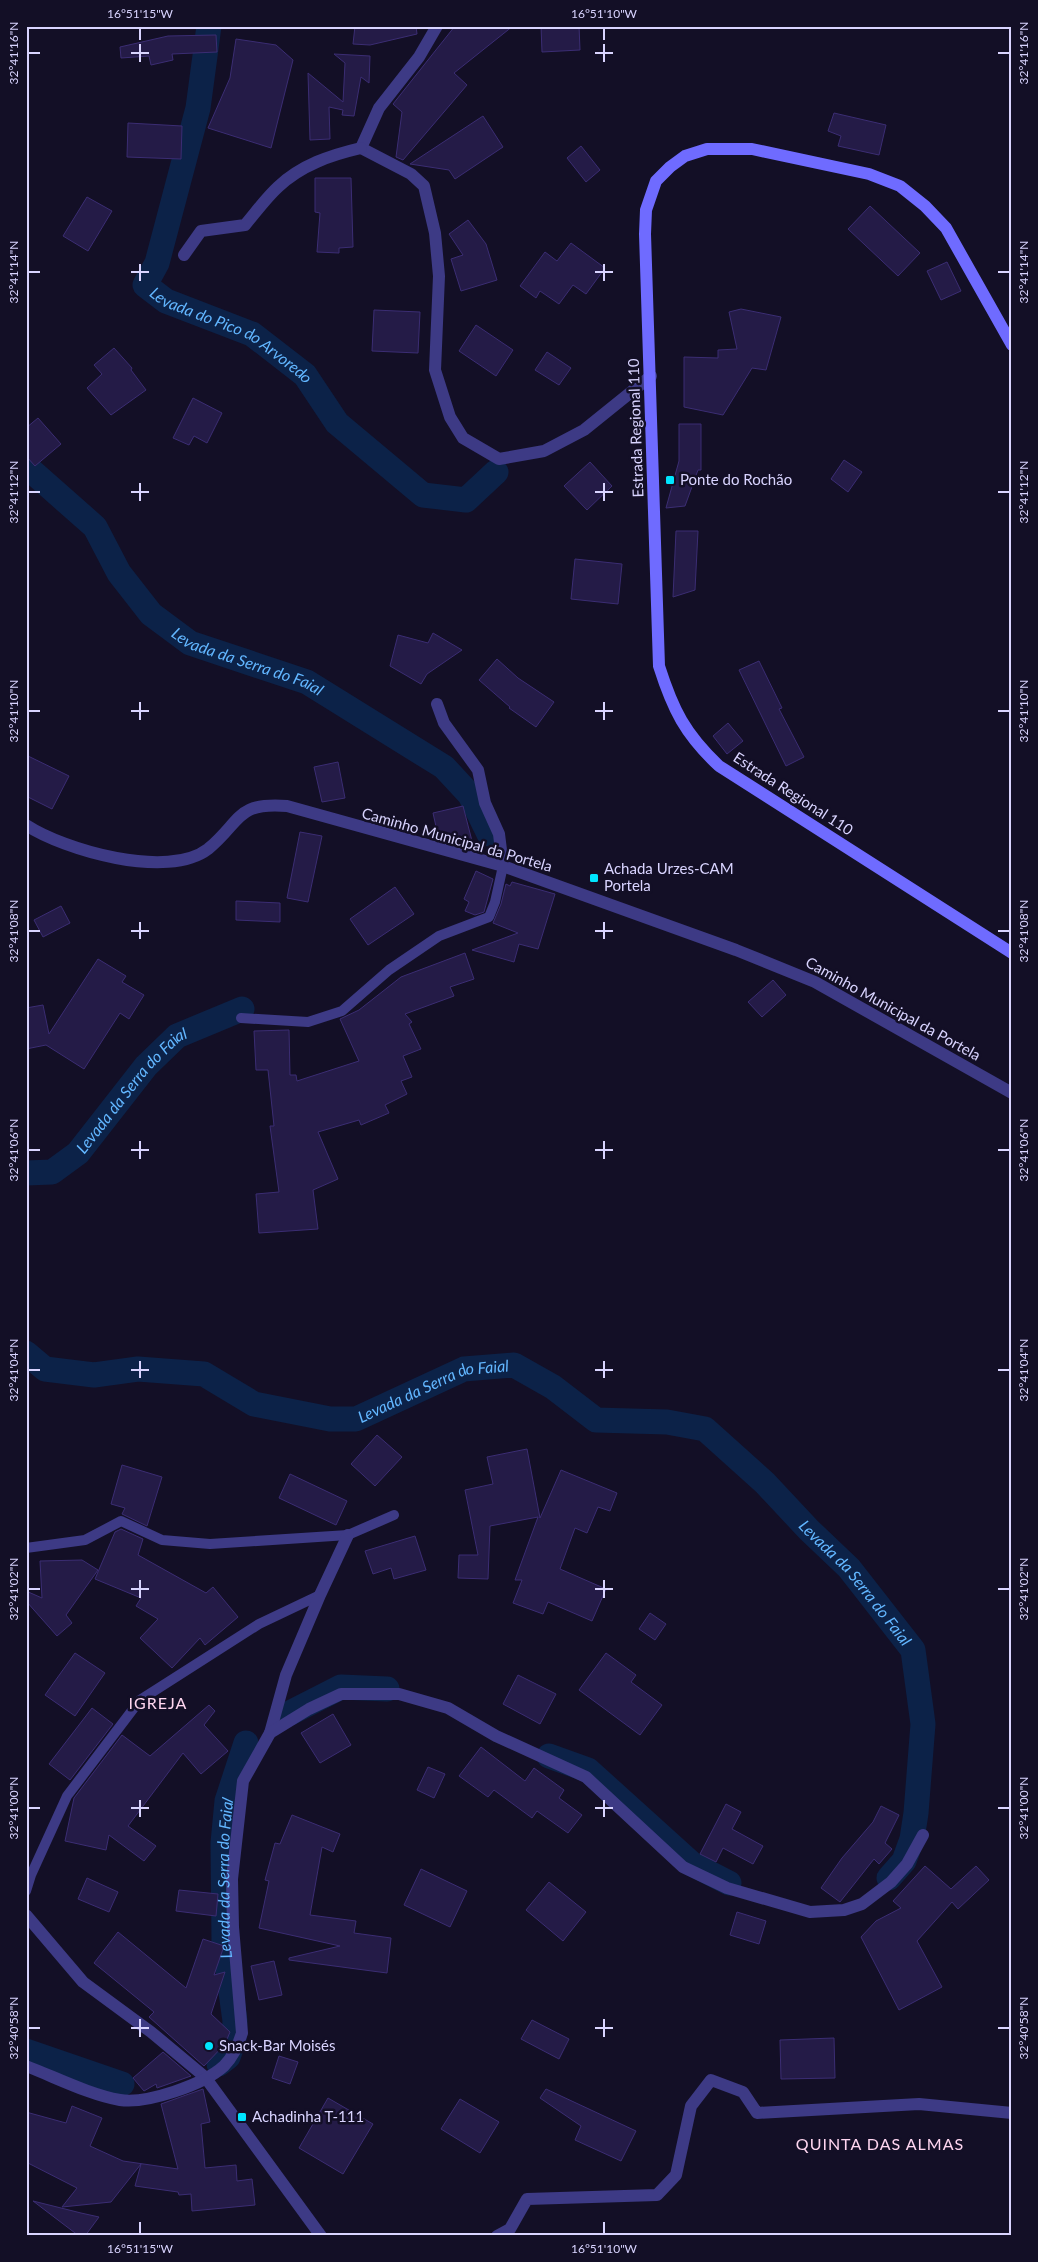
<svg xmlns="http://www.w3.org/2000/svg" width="1038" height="2262" viewBox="0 0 1038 2262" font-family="Lato,sans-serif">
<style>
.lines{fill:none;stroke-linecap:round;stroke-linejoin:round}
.canal{stroke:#0c2248;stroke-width:25}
.building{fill:#241b47;stroke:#3b2d73}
.lane{stroke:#3d3a85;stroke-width:10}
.street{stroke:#3d3a85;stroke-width:12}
.secondary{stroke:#6f6bff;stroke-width:12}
.ticks{fill:none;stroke:#d9d4ff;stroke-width:2}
.poi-dot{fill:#00e5ff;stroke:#130f26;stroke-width:2}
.labels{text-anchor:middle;stroke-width:5;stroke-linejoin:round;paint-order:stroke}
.street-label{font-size:15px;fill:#d9d4ff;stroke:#130f26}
.poi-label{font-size:15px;fill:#d9d4ff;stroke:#130f26;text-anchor:start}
.water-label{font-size:16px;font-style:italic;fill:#62b6ff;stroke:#130f26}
.neighbourhood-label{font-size:16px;letter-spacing:1px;fill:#ffd6f0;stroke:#130f26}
.neatline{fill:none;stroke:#d9d4ff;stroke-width:2}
.ticks-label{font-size:12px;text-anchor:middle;fill:#d9d4ff}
</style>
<rect width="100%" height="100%" fill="#130f26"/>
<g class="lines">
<!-- canal -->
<g class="canal">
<path id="s1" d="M209 26 198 108 157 263 145 285 166 301 252 334 305 375 337 423 423 495 466 500 496 472"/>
<path id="s2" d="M26 466 95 527 119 573 151 614 190 643 307 682 444 767 470 795 489 834"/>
<path id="s3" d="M26 1173 52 1172 78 1153 146 1066 177 1036 242 1009"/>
<path id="s4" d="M26 1353 45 1369 94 1375 138 1369 204 1374 254 1404 330 1419H356L464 1369 514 1365 553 1387 596 1420 667 1422 705 1429 765 1483 809 1530 849 1568 913 1650 923 1724 916 1813 912 1839 904 1861 889 1878"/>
<polyline points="290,1713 341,1687 387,1689"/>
<polyline points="549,1756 588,1770 692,1864 729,1883"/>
<polyline points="26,2051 122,2084"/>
<path id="s5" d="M219 2064 228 2057 234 2040 235 2021 224 1942 223 1843 227 1801 246 1743"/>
</g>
</g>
<!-- building -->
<g class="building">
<polygon points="355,26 416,26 417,34 370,45 353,44"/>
<polygon points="455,26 513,26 454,73 467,85 403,160 396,157 402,112 393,104"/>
<polygon points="541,26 579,26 580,50 542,52"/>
<polygon points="216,35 217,52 172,54 173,60 151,65 149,56 121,58 120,47 168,36"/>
<polygon points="236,39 276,45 293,60 271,148 208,128 230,78"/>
<polygon points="334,54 370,56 369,83 361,77 354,116 342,115 343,110 329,107 330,139 310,140 308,73 343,102 345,63"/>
<polygon points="834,113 886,125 879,155 838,146 841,136 828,131"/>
<polygon points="483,116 503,147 455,179 449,170 410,164"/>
<polygon points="128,123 182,126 181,159 127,157"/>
<polygon points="581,146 600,170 586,182 567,158"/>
<polygon points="315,178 351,178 353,247 339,248 339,253 317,252 320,213 315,212"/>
<polygon points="87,197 112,211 88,251 63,236"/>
<polygon points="870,206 920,253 898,276 848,229"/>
<polygon points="468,220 486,244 497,280 461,291 451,259 463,255 449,234"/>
<polygon points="571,243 605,268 586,294 573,285 559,304 540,291 536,298 520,286 545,252 557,261"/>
<polygon points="947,262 961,291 941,300 927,271"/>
<polygon points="741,309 781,317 766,370 752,368 723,415 684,407 684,357 718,358 718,350 737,349 729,312"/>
<polygon points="374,310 420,312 418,353 372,351"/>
<polygon points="476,325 513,350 496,376 459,351"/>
<polygon points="114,348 132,368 131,370 146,390 111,415 87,388 102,374 94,365"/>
<polygon points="547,352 571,368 559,385 535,370"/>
<polygon points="193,398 222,413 207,443 194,436 189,445 173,438"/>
<polygon points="38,418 61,444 35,466 26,456 26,428"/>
<polygon points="679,424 701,424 701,470 698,470 685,506 666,508 679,461"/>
<polygon points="844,460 862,472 848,492 831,479"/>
<polygon points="590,462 612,486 587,510 564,486"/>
<polygon points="676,531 698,531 695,590 673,597"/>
<polygon points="575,559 622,564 618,604 571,599"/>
<polygon points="433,633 462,650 427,674 421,684 390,666 398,635 428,643"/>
<polygon points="497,659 518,678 554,702 536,727 509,708 510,707 479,680"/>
<polygon points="759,661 782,708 779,709 804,757 786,766 739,670"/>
<polygon points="728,723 743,741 727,754 713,736"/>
<polygon points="26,755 69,776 52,809 26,796"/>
<polygon points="338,762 345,798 322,802 314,767"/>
<polygon points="463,806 472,841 457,845 439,840 433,813"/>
<polygon points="300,832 322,836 308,902 287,898"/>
<polygon points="476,871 493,879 484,912 475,915 465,911 469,902 464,899"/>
<polygon points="512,882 555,894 538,949 519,944 514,962 472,950 518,933 493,923 501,904 506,884 510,886"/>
<polygon points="395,887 414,914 368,945 350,919"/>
<polygon points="236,901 280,903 280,922 236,920"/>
<polygon points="61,906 70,923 43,937 34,920"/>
<polygon points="465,953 474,979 450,987 454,996 405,1014 412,1022 409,1024 421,1049 403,1056 412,1077 401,1081 407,1094 385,1105 389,1113 361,1125 359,1120 318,1132 338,1179 313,1190 318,1229 259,1233 256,1194 279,1192 270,1126 274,1126 268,1070 256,1070 254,1031 289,1030 290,1075 296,1075 297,1081 359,1061 340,1019 359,1010 401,977"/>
<polygon points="98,959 126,976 122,982 144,995 129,1019 120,1013 84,1069 46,1045 26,1049 26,1008 43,1005 49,1034"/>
<polygon points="773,980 786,995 762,1017 748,1002"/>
<polygon points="377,1435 402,1457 375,1486 351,1464"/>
<polygon points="527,1449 540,1518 561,1470 617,1493 610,1511 598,1507 587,1533 575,1528 560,1569 606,1589 592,1621 548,1602 543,1614 513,1603 522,1580 515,1580 538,1517 490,1526 488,1579 458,1578 459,1555 478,1555 465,1490 493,1484 487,1457"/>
<polygon points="122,1465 162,1477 147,1526 122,1514 125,1508 111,1504"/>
<polygon points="290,1474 347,1501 336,1525 279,1498"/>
<polygon points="121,1529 143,1539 138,1555 206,1593 213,1587 238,1617 205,1645 200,1638 172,1668 140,1638 158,1619 136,1606 141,1598 95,1579 115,1532"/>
<polygon points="415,1536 426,1570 394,1579 391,1568 373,1574 365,1551"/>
<polygon points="82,1560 98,1570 66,1615 72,1623 57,1636 26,1601 26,1591 42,1598 40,1561"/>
<polygon points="650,1613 666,1624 655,1640 639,1629"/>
<polygon points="75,1653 105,1673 75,1716 45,1695"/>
<polygon points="606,1653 636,1675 631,1682 662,1705 640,1735 579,1690"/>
<polygon points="518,1675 556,1694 540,1724 503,1704"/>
<polygon points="209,1705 215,1711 204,1725 228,1751 201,1774 183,1753 128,1826 156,1846 144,1861 109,1835 106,1850 65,1841 74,1798 122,1735 150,1756"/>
<polygon points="92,1708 113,1724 70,1780 49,1764"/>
<polygon points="333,1714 351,1745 320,1763 301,1733"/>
<polygon points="481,1747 525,1781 534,1768 564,1790 559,1798 582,1815 568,1833 537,1811 532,1818 494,1790 488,1797 459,1776"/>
<polygon points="428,1767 445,1774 434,1798 417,1790"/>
<polygon points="726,1804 741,1812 732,1829 763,1846 753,1864 723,1848 716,1862 700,1854"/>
<polygon points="881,1806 899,1815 885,1843 892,1849 879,1864 874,1859 840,1902 821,1888 842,1858 873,1822"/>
<polygon points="292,1815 340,1834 333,1852 322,1847 310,1915 356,1921 354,1933 391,1938 387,1973 289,1960 289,1958 340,1946 259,1928 269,1881 265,1880 275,1843 280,1844"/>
<polygon points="925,1866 951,1889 976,1866 989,1880 958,1909 952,1902 917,1941 942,1987 899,2010 861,1937 876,1921 901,1908 893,1901"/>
<polygon points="421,1869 467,1891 450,1927 404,1905"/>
<polygon points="87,1878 118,1892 109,1912 78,1899"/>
<polygon points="549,1882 586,1912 563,1941 526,1910"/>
<polygon points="179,1890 218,1894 216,1916 176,1911"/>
<polygon points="737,1912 766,1921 759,1944 730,1935"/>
<polygon points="118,1932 186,1988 203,1939 224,1946 214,1975 225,1972 211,2014 230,2032 225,2044 204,2066 149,2017 154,2012 94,1963"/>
<polygon points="274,1961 282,1995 259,2000 251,1966"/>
<polygon points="532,2020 569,2039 559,2059 521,2039"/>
<polygon points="834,2038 835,2078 781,2079 780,2040"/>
<polygon points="163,2052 191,2076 157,2088 156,2084 144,2091 133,2078"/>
<polygon points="279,2056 298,2062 290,2084 272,2078"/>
<polygon points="203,2089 210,2122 201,2124 205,2168 236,2165 237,2181 252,2179 255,2205 192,2211 191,2194 179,2195 178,2192 135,2186 141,2164 111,2202 62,2207 77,2188 26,2162 26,2112 66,2123 72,2106 102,2118 90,2146 123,2161 178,2169 161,2104"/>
<polygon points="546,2089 636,2131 621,2161 575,2140 581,2126 540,2098"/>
<polygon points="328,2098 373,2124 343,2174 299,2148"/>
<polygon points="460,2099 499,2122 480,2153 441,2129"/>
<polygon points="33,2201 81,2213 99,2217 85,2236 79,2236"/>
</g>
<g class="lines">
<!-- lane -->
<g class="lane">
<polyline points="241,1018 308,1022 342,1011 389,970 439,936 489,917 495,902 503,866"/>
<polyline points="26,1548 85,1540 121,1521 162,1540 210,1544 348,1535 394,1515"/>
<polyline points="26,1891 31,1875 67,1796 140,1700 259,1624 320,1595"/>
</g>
<!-- street -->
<g class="street">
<polyline points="437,26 419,57 379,108 361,148 411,174 424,186 435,233 439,276 435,370 450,417 463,438 499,459 544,451 584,430 651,376"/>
<path d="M184 255 201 231 245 225C256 212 266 198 278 187 301 165 331 155 361 148"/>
<polyline points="437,704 444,723 478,770 485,803 499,834 503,866"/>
<path d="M26 825C64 850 168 880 208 849 242 821 235 802 287 806L503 866 736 950 815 982 1012 1093"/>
<polyline points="270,1733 286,1675 320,1595 348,1535"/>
<polyline points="26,1915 83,1982 151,2032 205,2077 321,2236"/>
<path d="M26 2066C55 2077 90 2095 120 2100 147 2104 203 2085 224 2066 233 2057 238 2046 242 2033L233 1927 232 1879 243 1781 270 1733 309 1709 341 1694H399L448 1708 496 1736 586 1777 683 1867 727 1888 810 1912 844 1910 862 1904 891 1882 907 1864 923 1835"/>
<polyline points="497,2236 510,2229 527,2199 657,2195 676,2175 691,2106 711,2080 743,2092 757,2113 919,2104 1012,2113"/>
</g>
<!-- secondary -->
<path class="secondary" d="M1012 345 946 228 925 206 900 186 869 174 752 149H707L685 156 670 167 656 181 646 210 645 234 659 666C673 710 685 734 719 766L1012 953"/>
</g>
<!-- ticks -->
<path class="ticks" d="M140 28V40M604 28V40M140 44V62M604 44V62M28 53H40M131 53H149M595 53H613M998 53H1010M140 264V281M604 264V281M28 272H40M131 272H149M595 272H613M998 272H1010M140 483V501M604 483V501M28 492H40M131 492H149M595 492H613M998 492H1010M140 702V720M604 702V720M28 711H40M131 711H149M595 711H613M998 711H1010M140 922V939M604 922V939M28 931H40M131 931H149M595 931H613M998 931H1010M140 1141V1159M604 1141V1159M28 1150H40M131 1150H149M595 1150H613M998 1150H1010M140 1361V1378M604 1361V1378M28 1370H40M131 1370H149M595 1370H613M998 1370H1010M140 1580V1598M604 1580V1598M28 1589H40M131 1589H149M595 1589H613M998 1589H1010M140 1800V1817M604 1800V1817M28 1808H40M131 1808H149M595 1808H613M998 1808H1010M140 2019V2037M604 2019V2037M28 2028H40M131 2028H149M595 2028H613M998 2028H1010M140 2222V2234M604 2222V2234"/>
<!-- markers -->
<g class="poi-dot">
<rect x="665" y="475" width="10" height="10" rx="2.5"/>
<rect x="589" y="873" width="10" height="10" rx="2.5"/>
<circle cx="209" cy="2046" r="5"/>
<rect x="237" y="2112" width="10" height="10" rx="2.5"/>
</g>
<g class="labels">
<!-- street labels -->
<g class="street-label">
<text transform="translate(636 428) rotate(-92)" y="5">Estrada Regional 110</text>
<text transform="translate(793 794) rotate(33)" y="5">Estrada Regional 110</text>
<text transform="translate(457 840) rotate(16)" y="5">Caminho Municipal da Portela</text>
<text transform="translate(893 1009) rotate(29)" y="5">Caminho Municipal da Portela</text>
</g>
<!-- poi labels -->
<g class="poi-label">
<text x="680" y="485">Ponte do Rochão</text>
<text x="604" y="874">Achada Urzes-CAM<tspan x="604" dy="17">Portela</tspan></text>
<text x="219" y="2051">Snack-Bar Moisés</text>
<text x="252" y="2122">Achadinha T-111</text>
</g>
<!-- water labels -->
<g class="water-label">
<text dy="6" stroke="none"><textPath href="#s1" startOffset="369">Levada do Pico do Arvoredo</textPath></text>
<text dy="6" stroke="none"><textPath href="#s2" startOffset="305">Levada da Serra do Faial</textPath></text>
<text dy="6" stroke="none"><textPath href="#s3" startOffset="141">Levada da Serra do Faial</textPath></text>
<text dy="6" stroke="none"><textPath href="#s4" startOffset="430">Levada da Serra do Faial</textPath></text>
<text dy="6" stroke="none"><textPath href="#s4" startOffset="940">Levada da Serra do Faial</textPath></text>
<text dy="6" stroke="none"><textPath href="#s5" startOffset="192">Levada da Serra do Faial</textPath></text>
</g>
<!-- neighbourhood labels -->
<g class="neighbourhood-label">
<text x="158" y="1709">IGREJA</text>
<text x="880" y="2150">QUINTA DAS ALMAS</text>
</g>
</g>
<!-- border -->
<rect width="1038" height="2262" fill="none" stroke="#130f26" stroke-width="55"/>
<rect x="28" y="28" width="982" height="2206" class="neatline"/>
<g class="ticks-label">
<text x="140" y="18">16°51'15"W</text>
<text x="604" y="18">16°51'10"W</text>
<text transform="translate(14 53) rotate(-90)" y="4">32°41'16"N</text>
<text transform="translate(1024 53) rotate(-90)" y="4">32°41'16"N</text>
<text transform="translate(14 272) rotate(-90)" y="4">32°41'14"N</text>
<text transform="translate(1024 272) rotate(-90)" y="4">32°41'14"N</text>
<text transform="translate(14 492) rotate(-90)" y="4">32°41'12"N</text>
<text transform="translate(1024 492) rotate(-90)" y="4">32°41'12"N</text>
<text transform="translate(14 711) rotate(-90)" y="4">32°41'10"N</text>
<text transform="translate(1024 711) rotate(-90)" y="4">32°41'10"N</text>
<text transform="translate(14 931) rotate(-90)" y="4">32°41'08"N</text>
<text transform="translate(1024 931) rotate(-90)" y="4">32°41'08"N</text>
<text transform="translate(14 1150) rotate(-90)" y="4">32°41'06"N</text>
<text transform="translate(1024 1150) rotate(-90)" y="4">32°41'06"N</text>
<text transform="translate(14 1370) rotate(-90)" y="4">32°41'04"N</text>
<text transform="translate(1024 1370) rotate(-90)" y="4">32°41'04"N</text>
<text transform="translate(14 1589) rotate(-90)" y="4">32°41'02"N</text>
<text transform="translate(1024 1589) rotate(-90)" y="4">32°41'02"N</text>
<text transform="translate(14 1808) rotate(-90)" y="4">32°41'00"N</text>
<text transform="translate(1024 1808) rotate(-90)" y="4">32°41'00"N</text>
<text transform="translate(14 2028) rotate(-90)" y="4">32°40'58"N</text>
<text transform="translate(1024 2028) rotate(-90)" y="4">32°40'58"N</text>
<text x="140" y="2253">16°51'15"W</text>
<text x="604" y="2253">16°51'10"W</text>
</g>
</svg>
